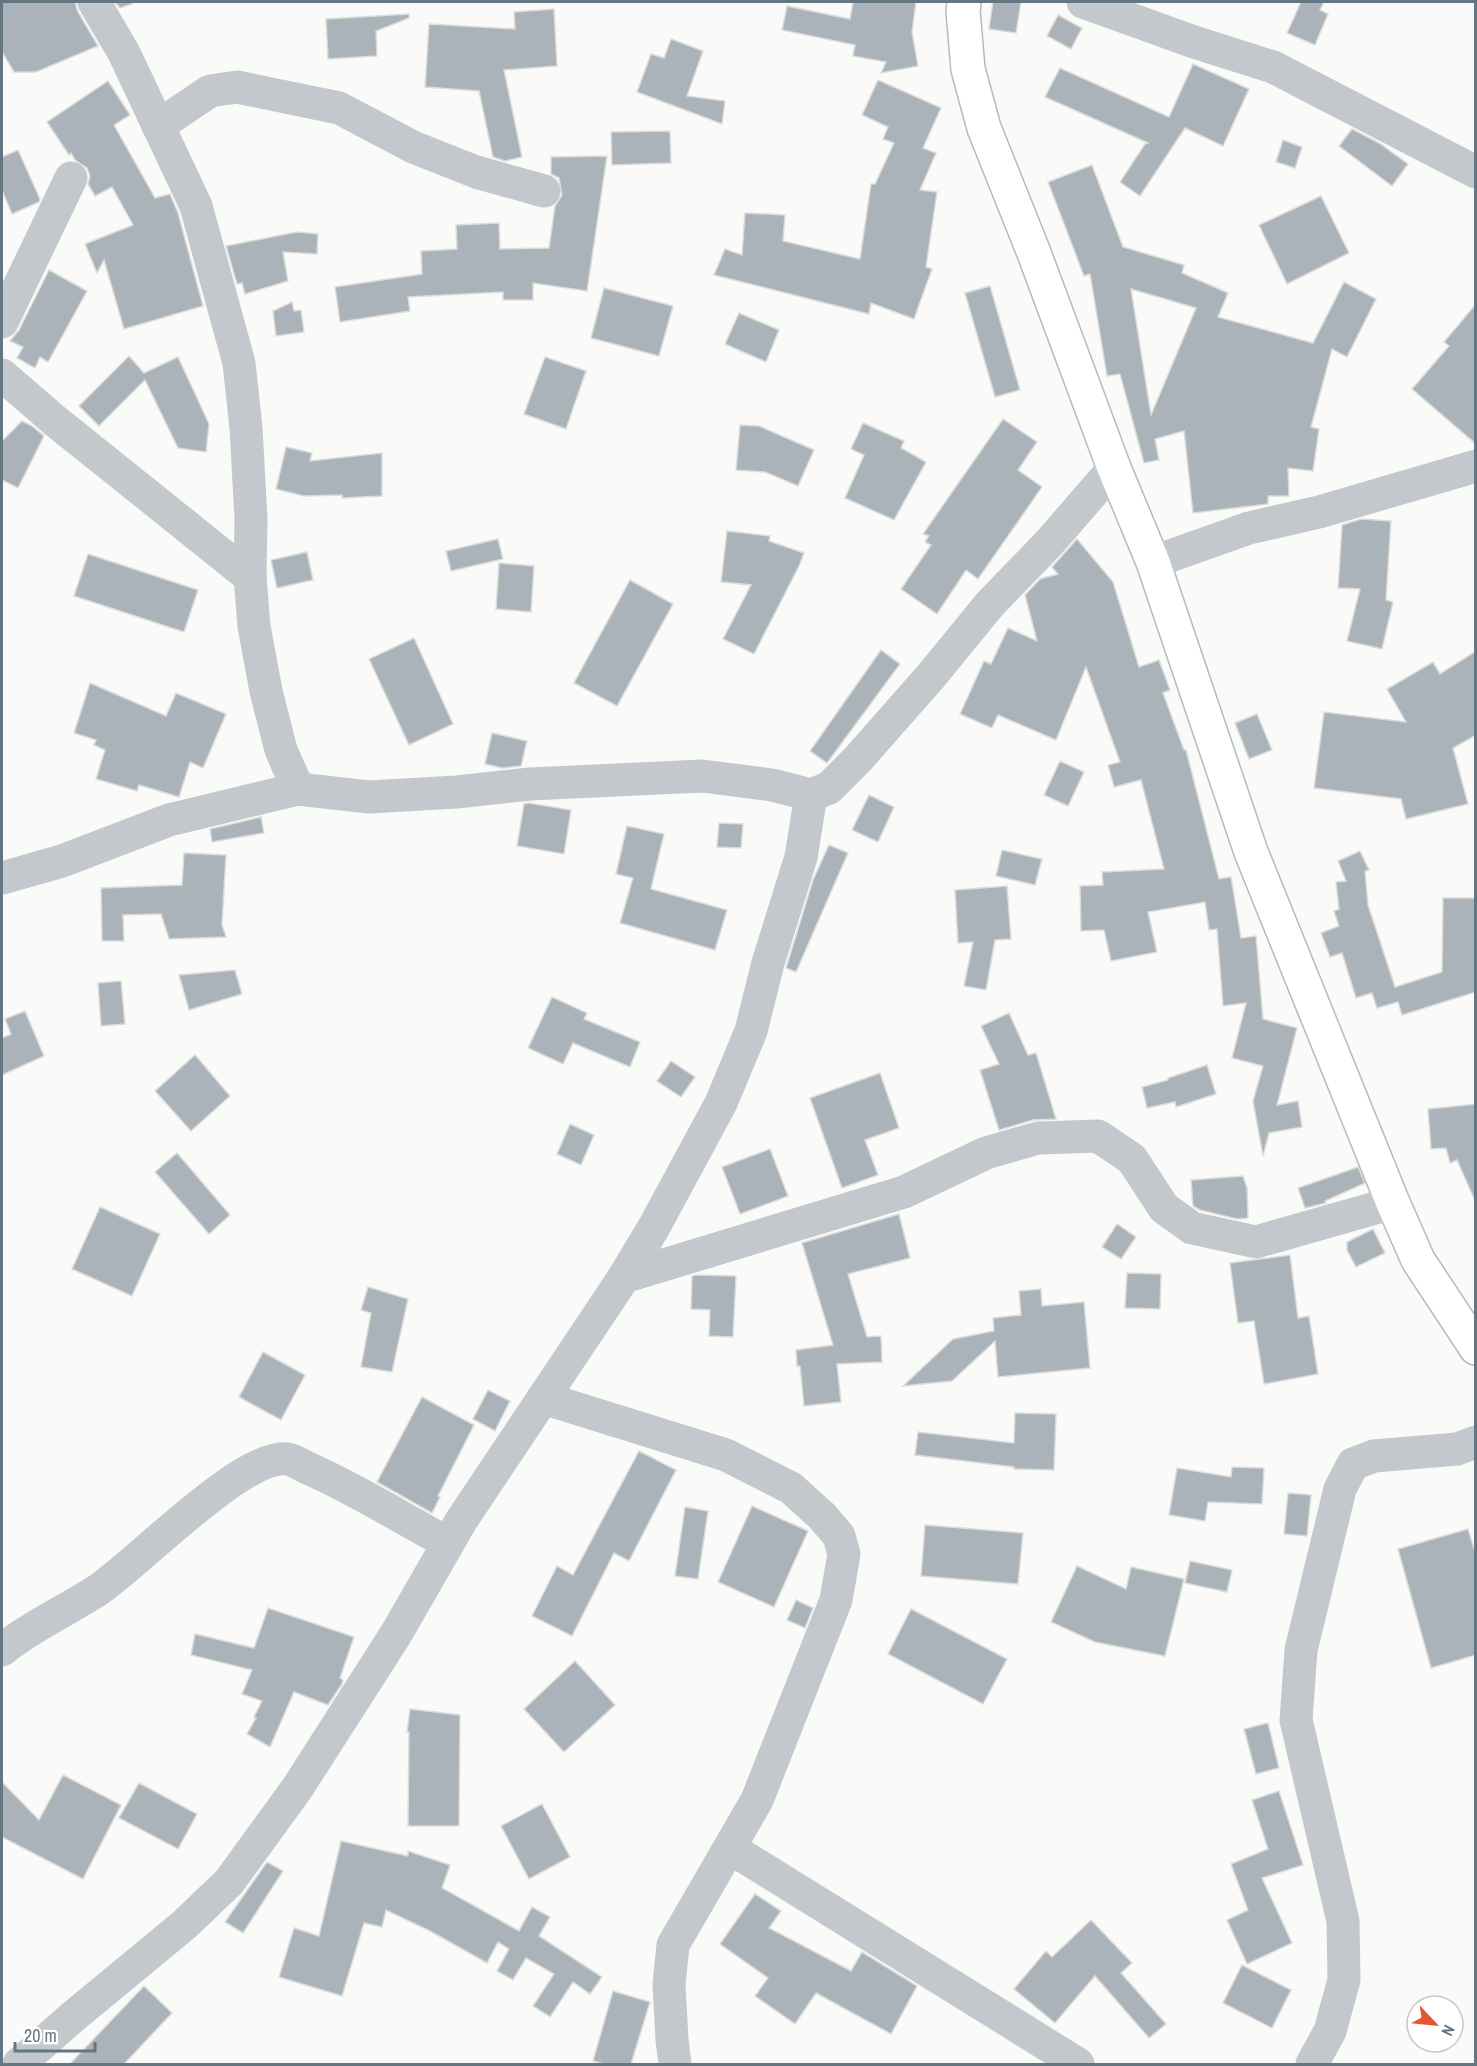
<svg xmlns="http://www.w3.org/2000/svg" width="1477" height="2066" viewBox="0 0 1477 2066" font-family="'Archivo Narrow',sans-serif">
<style>
.building{fill:#aab3b9;stroke:#dcdcda;stroke-width:1.5;fill-rule:evenodd}
.lines{fill:none;stroke-linecap:round;stroke-linejoin:round}
.major-casing{stroke:#b5babe;stroke-width:36}
.minor{stroke:#c3c8cc;stroke-width:33}
.major{stroke:#fff;stroke-width:33}
</style>
<rect width="100%" height="100%" fill="#fafaf8"/>
<!-- building -->
<g class="building">
<polygon points="2,2 75,2 78,12 98,46 36,72 14,72 2,52"/>
<polygon points="115,2 132,2 132,4 120,8"/>
<polygon points="853,2 916,2 912,32 918,66 881,73 886,62 853,56 855,45 782,30 787,6 850,19"/>
<polygon points="993,2 1021,2 1016,33 989,29"/>
<polygon points="1301,2 1324,2 1320,10 1328,14 1315,45 1287,33"/>
<polygon points="554,9 557,66 504,70 522,157 505,161 493,157 479,91 425,87 429,24 515,29 514,12"/>
<polygon points="409,14 409,18 376,31 377,56 328,59 326,19"/>
<polygon points="1058,15 1082,28 1071,49 1047,36"/>
<polygon points="671,39 703,51 687,96 725,101 722,124 637,92 651,54 664,58"/>
<polygon points="1193,64 1249,89 1223,146 1185,128 1140,196 1120,182 1145,144 1148,143 1045,97 1060,68 1169,117"/>
<polygon points="878,80 941,108 923,148 936,153 920,190 937,192 926,267 932,269 914,319 871,303 869,314 714,275 725,249 742,255 745,213 785,215 783,241 860,259 871,184 875,184 894,143 883,139 888,127 862,115"/>
<polygon points="108,81 130,115 114,125 155,198 170,194 178,213 203,306 124,329 104,260 97,273 85,244 133,225 112,187 95,196 88,184 90,176 87,168 75,160 71,153 69,155 47,122"/>
<polygon points="1352,129 1379,143 1408,164 1392,186 1339,146"/>
<polygon points="670,131 671,163 612,165 611,132"/>
<polygon points="1283,140 1302,147 1295,168 1276,162"/>
<polygon points="18,150 40,199 39,202 12,214 2,190 2,157"/>
<polygon points="607,156 587,291 533,283 533,300 503,300 503,292 408,297 410,311 340,322 335,287 422,274 421,251 457,249 456,225 499,223 500,249 549,248 555,206 562,195 559,178 551,174 551,157"/>
<path d="M1092 165 1123 247 1184 265 1182 273 1228 293 1218 317 1313 343 1344 282 1376 299 1347 357 1332 349 1311 427 1319 429 1313 471 1288 468 1289 496H1268V504L1193 513 1184 431 1155 439 1159 460 1144 463 1120 374 1107 376 1090 274 1084 276 1048 182ZM1131 289 1196 308 1151 415Z"/>
<polygon points="1321,196 1349,253 1287,284 1259,225"/>
<polygon points="297,232 318,234 317,254 283,252 288,281 245,294 242,283 237,284 226,246"/>
<polygon points="49,270 87,291 48,362 40,357 35,368 17,358 23,347 10,341 19,330"/>
<polygon points="990,286 1020,390 995,397 965,293"/>
<polygon points="604,288 673,306 659,356 591,338"/>
<polygon points="292,302 294,311 301,310 304,332 276,336 273,311"/>
<polygon points="1476,304 1476,444 1412,389 1449,346 1444,342"/>
<polygon points="739,313 779,330 766,362 725,344"/>
<polygon points="129,356 144,373 178,357 209,424 206,452 178,448 145,380 99,426 79,406"/>
<polygon points="545,357 586,371 566,429 524,414"/>
<polygon points="1003,419 1037,442 1018,470 1042,487 978,579 966,570 937,614 901,589 931,545 925,542 929,536 923,534"/>
<polygon points="22,421 32,426 44,436 18,488 2,480 2,441"/>
<polygon points="863,423 904,441 901,448 926,462 894,520 845,498 864,455 851,449"/>
<polygon points="740,425 759,426 814,450 798,486 765,472 736,470"/>
<polygon points="286,447 312,453 310,461 382,453 382,496 342,498 342,495 304,496 276,489"/>
<polygon points="1361,519 1391,521 1386,600 1393,602 1382,649 1347,641 1360,589 1338,588 1342,525"/>
<polygon points="727,531 770,536 769,541 804,553 799,566 754,654 723,639 751,585 721,582"/>
<polygon points="498,539 503,559 451,571 446,551"/>
<polygon points="1077,539 1113,582 1139,667 1159,660 1170,690 1163,693 1184,750 1186,750 1219,879 1231,877 1241,938 1256,936 1263,1019 1297,1028 1277,1105 1298,1101 1302,1127 1269,1133 1263,1156 1253,1101 1263,1066 1232,1058 1246,1003 1223,1006 1217,929 1209,930 1205,902 1148,912 1157,952 1111,961 1104,930 1081,931 1080,886 1103,885 1102,872 1164,869 1141,780 1114,787 1108,765 1120,762 1086,667 1056,740 998,715 992,728 960,714 984,661 991,664 1008,628 1037,641 1025,595 1040,579 1058,574 1052,567"/>
<polygon points="307,552 313,580 277,588 271,560"/>
<polygon points="88,554 198,590 184,632 74,596"/>
<polygon points="499,563 534,566 531,612 496,609"/>
<polygon points="630,580 673,604 617,706 574,683"/>
<polygon points="414,638 453,724 409,745 369,659"/>
<polygon points="881,650 900,664 827,763 810,751"/>
<polygon points="1476,651 1476,735 1453,748 1468,804 1406,819 1401,799 1314,788 1324,712 1406,722 1387,689 1433,662 1440,674"/>
<polygon points="90,683 166,716 176,693 226,714 203,768 190,762 179,797 139,785 137,791 96,779 105,750 94,745 96,740 74,733"/>
<polygon points="1257,714 1272,750 1249,759 1235,723"/>
<polygon points="492,733 527,741 521,766 502,768 485,764"/>
<polygon points="1060,761 1084,772 1068,806 1044,795"/>
<polygon points="869,795 894,807 878,842 852,830"/>
<polygon points="529,803 571,810 564,854 517,846 524,804"/>
<polygon points="261,817 264,833 212,842 210,829"/>
<polygon points="719,823 743,824 741,848 717,847"/>
<polygon points="627,826 664,834 651,889 727,910 715,950 620,923 633,878 616,874"/>
<polygon points="829,845 848,853 796,972 786,968 813,880"/>
<polygon points="1002,850 1042,859 1035,885 996,876"/>
<polygon points="1360,851 1369,870 1365,871 1368,905 1395,987 1442,972 1443,898 1476,898 1476,992 1402,1015 1398,1002 1377,1008 1372,993 1356,998 1342,953 1330,957 1321,933 1339,926 1334,911 1339,909 1336,882 1346,881 1338,861"/>
<polygon points="184,853 226,855 222,925 226,937 169,939 161,914 123,915 124,941 102,941 101,888 182,885"/>
<polygon points="1007,886 1011,939 995,940 986,990 964,986 973,942 958,943 955,890"/>
<polygon points="235,970 242,994 189,1010 179,975"/>
<polygon points="121,981 125,1024 101,1026 98,983"/>
<polygon points="552,997 587,1013 584,1019 640,1042 630,1067 573,1043 563,1064 528,1048"/>
<polygon points="25,1011 44,1056 2,1075 2,1038 11,1034 5,1019"/>
<polygon points="1009,1013 1028,1055 1036,1053 1056,1119 1033,1120 999,1130 980,1070 999,1064 981,1026"/>
<polygon points="195,1055 230,1096 191,1131 155,1091"/>
<polygon points="671,1061 695,1077 681,1097 657,1081"/>
<polygon points="1207,1065 1216,1094 1176,1107 1175,1102 1147,1108 1142,1087 1168,1080 1168,1078"/>
<polygon points="880,1073 899,1128 865,1140 878,1175 842,1188 810,1098"/>
<polygon points="1476,1104 1476,1203 1457,1160 1450,1163 1446,1148 1431,1149 1428,1109"/>
<polygon points="570,1124 594,1135 581,1165 557,1154"/>
<polygon points="770,1149 788,1196 740,1214 722,1167"/>
<polygon points="177,1153 230,1215 209,1234 155,1172"/>
<polygon points="1358,1167 1365,1183 1325,1201 1326,1203 1305,1208 1298,1188"/>
<polygon points="1243,1176 1247,1188 1248,1218 1237,1219 1200,1210 1193,1206 1191,1180"/>
<polygon points="100,1207 160,1234 132,1296 72,1269"/>
<polygon points="899,1214 910,1258 848,1274 867,1337 881,1336 882,1362 837,1364 841,1402 804,1406 800,1366 797,1366 796,1350 833,1345 802,1243"/>
<polygon points="1117,1224 1136,1237 1121,1259 1102,1247"/>
<polygon points="1373,1229 1385,1253 1356,1267 1347,1250 1347,1242"/>
<polygon points="1290,1255 1298,1318 1309,1316 1318,1374 1264,1384 1254,1321 1238,1323 1230,1263"/>
<polygon points="1127,1273 1161,1274 1160,1309 1125,1308"/>
<polygon points="696,1275 736,1276 733,1337 709,1336 710,1310 691,1309 692,1276"/>
<polygon points="368,1287 408,1299 392,1372 361,1367 371,1313 361,1310"/>
<polygon points="1041,1289 1042,1306 1084,1302 1090,1368 998,1377 995,1341 952,1381 903,1386 953,1339 994,1331 993,1318 1021,1315 1019,1291"/>
<polygon points="263,1352 305,1375 281,1420 239,1397"/>
<polygon points="488,1390 510,1401 495,1431 473,1419"/>
<polygon points="422,1397 474,1425 438,1496 440,1497 432,1513 377,1482"/>
<polygon points="1015,1413 1056,1414 1054,1470 1014,1469 1014,1467 915,1455 918,1432 1014,1443"/>
<polygon points="639,1451 676,1470 629,1561 614,1553 572,1636 532,1616 557,1566 573,1575"/>
<polygon points="1232,1467 1264,1468 1262,1504 1208,1502 1205,1521 1169,1515 1177,1468 1231,1477"/>
<polygon points="1288,1493 1311,1495 1307,1536 1284,1534"/>
<polygon points="752,1506 808,1531 774,1607 718,1582"/>
<polygon points="685,1507 708,1511 698,1579 675,1576"/>
<polygon points="925,1525 1023,1533 1018,1584 921,1576"/>
<polygon points="1468,1529 1476,1555 1476,1655 1431,1668 1398,1549"/>
<polygon points="1190,1561 1232,1570 1227,1592 1185,1583"/>
<polygon points="1077,1566 1126,1589 1131,1567 1184,1579 1165,1656 1095,1642 1051,1622"/>
<polygon points="796,1600 813,1608 805,1628 787,1620"/>
<polygon points="268,1608 354,1637 340,1678 343,1680 342,1684 328,1705 294,1692 270,1747 247,1734 256,1718 254,1717 262,1701 242,1694 252,1670 191,1655 195,1634 254,1648"/>
<polygon points="911,1609 1007,1659 983,1704 888,1654"/>
<polygon points="575,1661 615,1705 564,1752 524,1709"/>
<polygon points="410,1709 460,1715 459,1826 408,1826 409,1732 407,1732"/>
<polygon points="1268,1723 1279,1768 1256,1774 1244,1729"/>
<polygon points="63,1775 121,1805 83,1879 2,1837 2,1782 39,1820"/>
<polygon points="139,1783 197,1814 178,1849 119,1818"/>
<polygon points="1279,1791 1303,1865 1262,1878 1292,1943 1247,1964 1227,1920 1248,1910 1231,1864 1268,1849 1252,1800"/>
<polygon points="542,1804 570,1857 529,1879 501,1826"/>
<polygon points="341,1841 408,1856 408,1851 450,1865 442,1888 519,1931 532,1907 550,1917 539,1936 602,1977 590,1994 573,1982 550,2017 533,2006 554,1974 526,1958 513,1980 497,1971 509,1949 498,1942 487,1963 430,1931 386,1910 382,1927 364,1923 342,1996 279,1977 294,1928 319,1936"/>
<polygon points="267,1862 283,1871 243,1933 225,1922"/>
<polygon points="755,1894 781,1911 769,1928 851,1971 862,1952 917,1986 891,2034 816,1993 795,2024 755,1996 768,1978 720,1944"/>
<polygon points="1091,1920 1132,1963 1121,1973 1166,2024 1149,2038 1095,1976 1055,2023 1014,1989 1046,1951 1052,1957"/>
<polygon points="1242,1965 1291,1990 1272,2028 1223,2003"/>
<polygon points="144,1986 172,2013 124,2064 70,2064"/>
<polygon points="613,1991 650,2002 631,2064 604,2064 593,2061"/>
</g>
<g class="lines">
<!-- major casing -->
<g class="major-casing">
<polyline id="major" points="964,2 963,11 968,69 984,128 1034,253 1114,468 1153,562 1251,852 1393,1203 1418,1260 1476,1348"/>
</g>
<!-- minor -->
<g class="minor">
<polyline points="94,2 124,53 196,206 239,363 246,428 251,519 250,577 254,626 266,691 281,750 298,789"/>
<polyline points="1083,2 1194,42 1273,67 1476,172"/>
<polyline points="158,126 210,91 237,87 339,108 413,147 476,172 544,191"/>
<polyline points="2,322 71,178"/>
<polyline points="2,375 54,420 250,577"/>
<polyline points="1153,562 1249,528 1319,512 1476,466"/>
<polyline points="2,878 62,861 169,820 298,789 369,797 457,792 530,784 702,776 772,785 811,795 829,788 858,759 931,676 990,604 1049,543 1114,468"/>
<polyline points="624,1277 904,1192 986,1153 1038,1138 1098,1136 1132,1159 1164,1208 1192,1228 1256,1242 1393,1203"/>
<polyline points="543,1398 726,1455 791,1488 822,1516 839,1536 844,1554 836,1600 757,1800 673,1945 669,1985 672,2040 675,2064"/>
<path d="M2 1650C31 1626 66 1611 98 1590 138 1563 242 1454 287 1459 295 1460 304 1467 312 1470 359 1491 403 1519 448 1543"/>
<polyline points="730,1848 1078,2064"/>
<polyline points="19,2064 75,2015 184,1925 229,1882 298,1787 396,1634 461,1521 624,1277 654,1227 721,1103 751,1031 768,963 801,857 811,795"/>
<polyline points="1312,2064 1330,2031 1344,1980 1343,1921 1296,1720 1301,1650 1340,1489 1353,1464 1374,1456 1457,1449 1476,1442"/>
</g>
<!-- major -->
<use href="#major" class="major"/>
</g>
<!-- border -->
<rect width="1477" height="2066" fill="none" stroke="#657683" stroke-width="6"/>
<!-- north arrow -->
<g transform="translate(1435 2024) rotate(116)"><circle r="28" fill="#ffffff" stroke="#c1c8cd" stroke-width="1.5"/>
<path d="M0-4.5L10 22L0 15L-10 22Z" fill="#e4572e"/>
<text y="-9" font-size="16" font-weight="bold" text-anchor="middle" fill="#657683">N</text>
</g>
<!-- scale -->
<path d="M15 2042v9h80v-9" fill="none" stroke="#657683" stroke-width="3"/>
<text x="24" y="2042" font-size="18" fill="#657683" stroke="#ffffff" stroke-width="4.5" paint-order="stroke">20 m</text>
</svg>
